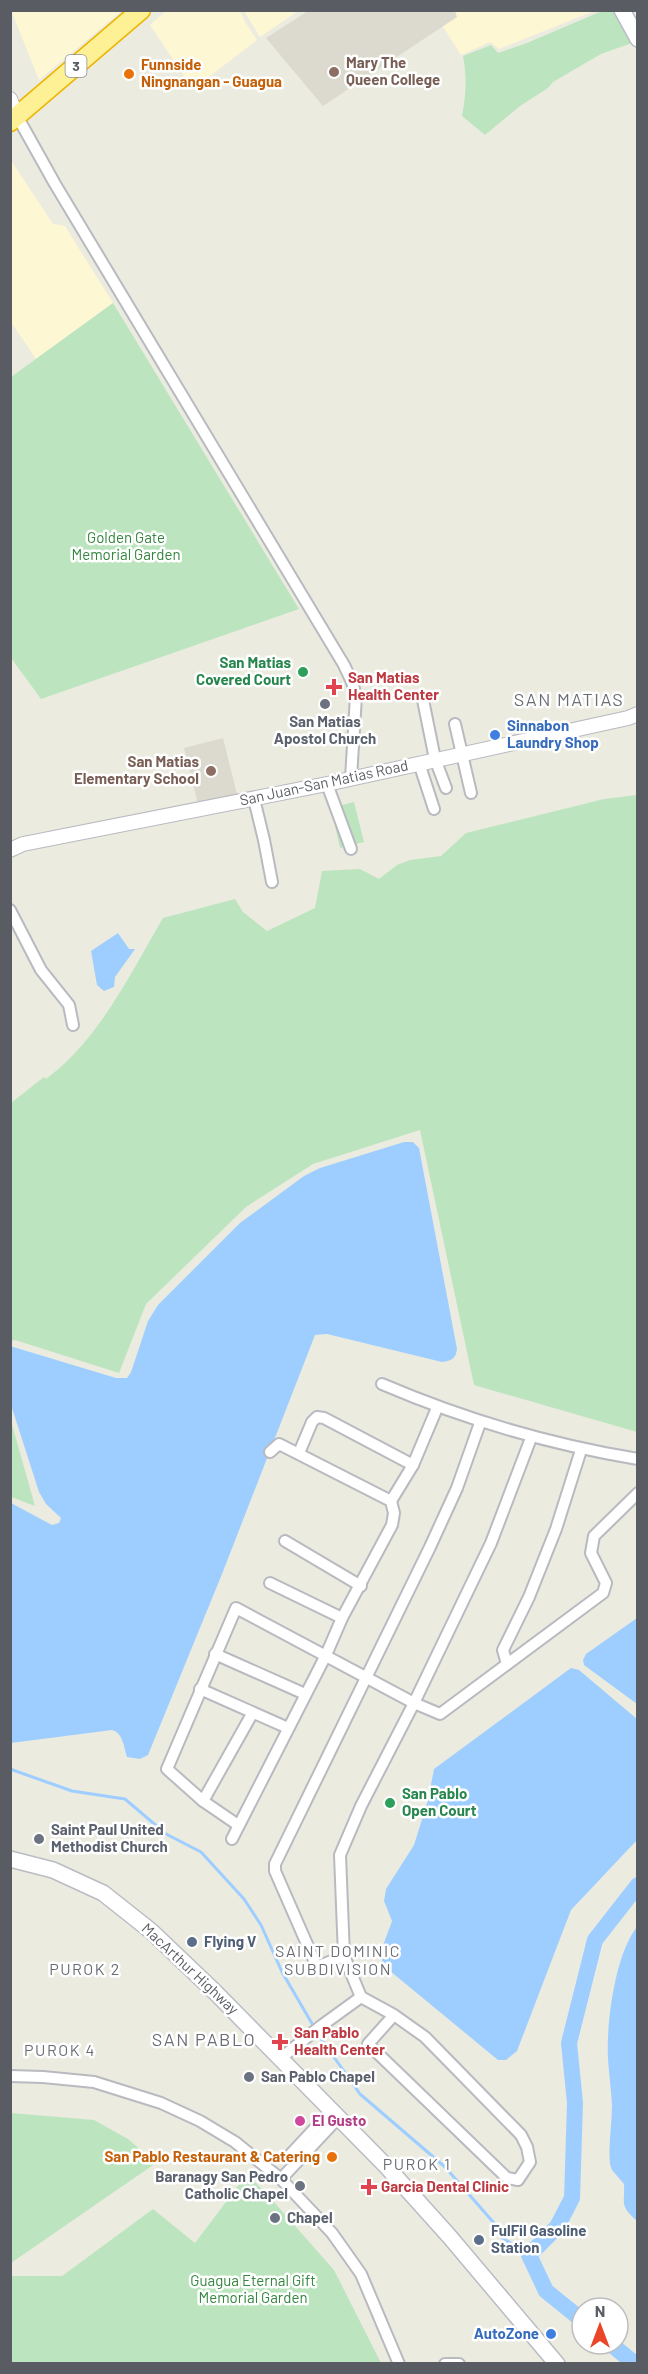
<svg xmlns="http://www.w3.org/2000/svg" width="648" height="2374" viewBox="0 0 648 2374" font-family="Barlow,sans-serif">
<style>
.commercial{fill:#fef7d4}
.education{fill:#dcdacf}
.green{fill:#bce5bf}
.water{fill:#9eceff}
.lines{fill:none;stroke-linecap:round;stroke-linejoin:round}
.stream{stroke:#9eceff;stroke-width:3}
.river{stroke:#9eceff;stroke-width:16}
.minor-casing{stroke:#b8bac0;stroke-width:14}
.tertiary-casing{stroke:#b8bac0;stroke-width:16}
.secondary-casing{stroke:#b9bcc3;stroke-width:18}
.trunk-casing{stroke:#edb400;stroke-width:21}
.minor{stroke:#fff;stroke-width:10}
.tertiary{stroke:#fff;stroke-width:14}
.secondary{stroke:#fff;stroke-width:15}
.trunk{stroke:#fef094;stroke-width:18}
.education-dot{fill:#8d6e63;stroke:#fff;stroke-width:2}
.food-dot{fill:#e8710a;stroke:#fff;stroke-width:2}
.leisure-dot{fill:#2e9e5b;stroke:#fff;stroke-width:2}
.health-dot{fill:#e0444e;stroke:#fff;stroke-width:2}
.worship-dot{fill:#6b7280;stroke:#fff;stroke-width:2}
.shop-dot{fill:#3f7fe0;stroke:#fff;stroke-width:2}
.service-dot{fill:#5c6f8a;stroke:#fff;stroke-width:2}
.hotel-dot{fill:#d1479c;stroke:#fff;stroke-width:2}
.labels{text-anchor:middle;stroke-width:5;stroke-linejoin:round;paint-order:stroke}
.shield{fill:#fff;stroke:#8b8d91;stroke-width:1.5}
.shield-label{font-size:14px;font-weight:bold;fill:#595c62}
.education-label{font-size:15px;font-weight:bold;fill:#785e54;stroke:#fff;text-anchor:start}
.food-label{font-size:15px;font-weight:bold;fill:#c56008;stroke:#fff;text-anchor:start}
.park-label{font-size:15px;fill:#34863e;stroke:#fff}
.leisure-label{font-size:15px;font-weight:bold;fill:#27864d;stroke:#fff;text-anchor:end}
.health-label{font-size:15px;font-weight:bold;fill:#be3a42;stroke:#fff;text-anchor:start}
.worship-label{font-size:15px;font-weight:bold;fill:#5b616d;stroke:#fff;text-anchor:start}
.shop-label{font-size:15px;font-weight:bold;fill:#366cbe;stroke:#fff;text-anchor:start}
.street-label{font-size:15px;fill:#595c62;stroke:#fff}
.service-label{font-size:15px;font-weight:bold;fill:#4e5e75;stroke:#fff;text-anchor:start}
.hotel-label{font-size:15px;font-weight:bold;fill:#b23c85;stroke:#fff;text-anchor:start}
.neighbourhood-label{font-size:16px;letter-spacing:1.5px;fill:#6a6e74;stroke:#fff}
.quarter-label{font-size:18px;letter-spacing:1.5px;fill:#6a6e74;stroke:#fff}
</style>
<rect width="100%" height="100%" fill="#ecebe0"/>
<!-- commercial -->
<g class="commercial">
<polygon points="11,10 122,10 122,11 39,80"/>
<polygon points="166,11 240,11 245,22 257,40 193,89 150,25"/>
<polygon points="244,11 298,11 260,37"/>
<polygon points="433,11 594,11 499,49 490,42 461,55"/>
<polygon points="10,159 53,224 65,226 113,303 36,359 11,322"/>
</g>
<!-- education -->
<g class="education">
<polygon points="455,11 457,17 323,106 266,38 308,11"/>
<polygon points="223,738 237,794 198,804 184,748"/>
</g>
<!-- green -->
<g class="green">
<path d="M602 11H615L632 43 601 54 553 82 548 88 520 106 485 135 462 116C466 95 467 77 463 56L491 45 498 53 527 43Z"/>
<polygon points="113,303 299,609 41,699 11,658 11,377"/>
<path d="M637 795V1432L474 1385 420 1130 313 1164 246 1207 146 1304 119 1373 15 1340 11 1341V1103L44 1077 46 1079C56 1071 66 1063 74 1054 111 1015 136 964 163 918L235 899 243 912 267 931 315 908 322 871 360 869 379 879 397 865 410 860 441 856 466 833 604 799Z"/>
<polygon points="354,802 364,842 340,848 331,808"/>
<polygon points="11,1421 35,1506 11,1497"/>
<polygon points="11,2113 94,2120 128,2139 156,2163 11,2263"/>
<polygon points="247,2174 266,2193 334,2270 381,2363 11,2363 11,2276 62,2276 153,2209 195,2243"/>
</g>
<!-- water -->
<g class="water">
<polygon points="118,933 129,949 135,949 115,977 114,987 104,991 97,985 91,951"/>
<path d="M404 1142H413L419 1148 457 1349C456 1358 452 1361 442 1362L327 1334 315 1335 222 1574 148 1755 140 1759 127 1757C124 1747 123 1733 112 1730L11 1743V1503L52 1525 59 1523 61 1518 46 1504 39 1492 11 1405 10 1346 116 1378H127L131 1372 148 1321 158 1305 240 1223 304 1176 320 1168Z"/>
<polygon points="637,1618 637,1704 584,1665 583,1660 586,1654"/>
<path d="M571 1668 579 1670 637 1719V1840L571 1910 517 2051 506 2060H498L384 1966C377 1953 388 1934 392 1921L384 1901 386 1889 414 1845 428 1800 434 1769Z"/>
<path d="M637 1927V2221C619 2205 625 2205 624 2184L612 2170 610 2164C608 2144 612 2125 612 2105 611 2089 609 2074 608 2059 606 2024 615 1954 637 1927Z"/>
</g>
<g class="lines">
<!-- stream -->
<g class="stream">
<polyline points="10,1769 72,1791 125,1799 166,1834 201,1852 244,1899 261,1925 282,1972 314,2027"/>
<polyline points="317,2033 360,2094 445,2167 494,2223 501,2237 529,2255"/>
</g>
<!-- river -->
<g class="river">
<polyline points="582,2320 546,2291 529,2255 557,2227 572,2198 575,2103 569,2043 595,1940 638,1885"/>
<polyline points="611,2344 635,2364"/>
</g>
<!-- minor casing -->
<g class="minor-casing">
<g id="minor">
<polyline points="17,116 55,184 344,665 352,682 356,696 351,778"/>
<polyline points="423,700 435,759 446,788"/>
<polyline points="455,724 471,793"/>
<polyline points="419,763 434,809"/>
<polyline points="327,784 351,849"/>
<polyline points="254,799 264,840 272,882"/>
<polyline points="10,910 41,970 69,1005 73,1025"/>
<path d="M382 1384C466 1420 547 1444 638 1459"/>
<polyline points="270,1452 279,1444 391,1501"/>
<polyline points="299,1453 312,1422 317,1417 324,1418 413,1465"/>
<polyline points="285,1541 361,1586"/>
<polyline points="270,1583 342,1618"/>
<polyline points="215,1654 305,1694"/>
<polyline points="507,1664 503,1650 529,1597 556,1529 581,1450"/>
<polyline points="200,1689 288,1728"/>
<polyline points="252,1714 203,1801 167,1769 236,1608 414,1703 440,1714 603,1593 606,1583 591,1553 594,1536 638,1493"/>
<polyline points="203,1801 238,1825"/>
<polyline points="232,1839 326,1655 342,1618 392,1525 394,1513 391,1501 413,1465 437,1408"/>
<polyline points="344,1956 317,1967 275,1871 275,1864 430,1547 457,1488 480,1423"/>
<polyline points="394,2015 368,2044 507,2178 518,2180 530,2162 527,2147 521,2135 425,2037 394,2015 361,1997 344,1956 340,1855 361,1806 414,1703 491,1543 531,1438"/>
<polyline points="281,2058 321,2026 361,1997"/>
<polyline points="10,2076 43,2077 94,2082 161,2103 200,2121 235,2142 281,2179 332,2233 361,2274 399,2364"/>
<polyline points="296,2162 290,2155 331,2111"/>
<polyline points="281,2179 338,2118"/>
<polyline points="445,2364 459,2364"/>
</g>
</g>
<!-- tertiary casing -->
<g class="tertiary-casing">
<g id="tertiary">
<polyline points="10,99 17,116"/>
<polyline points="10,850 23,844 327,784 628,718 638,714"/>
</g>
</g>
<!-- secondary casing -->
<g class="secondary-casing">
<g id="secondary">
<polyline points="622,10 638,39"/>
<polyline points="10,1859 53,1870 103,1893 151,1931 215,1992 387,2167 449,2236 557,2364"/>
</g>
</g>
<!-- trunk casing -->
<g class="trunk-casing">
<polyline id="trunk" points="10,122 141,10"/>
</g>
<!-- minor -->
<use href="#minor" class="minor"/>
<!-- tertiary -->
<use href="#tertiary" class="tertiary"/>
<!-- secondary -->
<use href="#secondary" class="secondary"/>
<!-- trunk -->
<use href="#trunk" class="trunk"/>
</g>
<!-- markers -->
<g class="education-dot">
<circle cx="334" cy="72" r="6"/>
<circle cx="211" cy="771" r="6"/>
</g>
<g class="food-dot">
<circle cx="129" cy="74" r="6"/>
<circle cx="332" cy="2157" r="6"/>
</g>
<g class="leisure-dot">
<circle cx="303" cy="672" r="6"/>
<circle cx="390" cy="1803" r="6"/>
</g>
<g class="health-dot">
<path d="M331 678h6v6h6v6h-6v6h-6v-6h-6v-6h6z"/>
<path d="M277 2033h6v6h6v6h-6v6h-6v-6h-6v-6h6z"/>
<path d="M366 2178h6v6h6v6h-6v6h-6v-6h-6v-6h6z"/>
</g>
<g class="worship-dot">
<circle cx="325" cy="704" r="6"/>
<circle cx="39" cy="1839" r="6"/>
<circle cx="249" cy="2077" r="6"/>
<circle cx="300" cy="2186" r="6"/>
<circle cx="275" cy="2218" r="6"/>
</g>
<g class="shop-dot">
<circle cx="495" cy="735" r="6"/>
<circle cx="551" cy="2334" r="6"/>
</g>
<g class="service-dot">
<circle cx="192" cy="1942" r="6"/>
<circle cx="479" cy="2240" r="6"/>
</g>
<circle class="hotel-dot" cx="300" cy="2121" r="6"/>
<g class="labels">
<!-- shield labels -->
<rect class="shield" x="65.5" y="55" width="21" height="22" rx="4.5"/>
<g class="shield-label">
<text x="76" y="71">3</text>
</g>
<!-- education labels -->
<g class="education-label">
<text x="346" y="68">Mary The<tspan x="346" dy="17">Queen College</tspan></text>
<text x="199" y="767" text-anchor="end">San Matias<tspan x="199" dy="17">Elementary School</tspan></text>
</g>
<!-- food labels -->
<g class="food-label">
<text x="141" y="70">Funnside<tspan x="141" dy="17">Ningnangan - Guagua</tspan></text>
<text x="320" y="2162" text-anchor="end">San Pablo Restaurant &amp; Catering</text>
</g>
<!-- park labels -->
<g class="park-label">
<text x="126" y="543">Golden Gate<tspan x="126" dy="17">Memorial Garden</tspan></text>
<text x="253" y="2286">Guagua Eternal Gift<tspan x="253" dy="17">Memorial Garden</tspan></text>
</g>
<!-- leisure labels -->
<g class="leisure-label">
<text x="291" y="668">San Matias<tspan x="291" dy="17">Covered Court</tspan></text>
<text x="402" y="1799" text-anchor="start">San Pablo<tspan x="402" dy="17">Open Court</tspan></text>
</g>
<!-- health labels -->
<g class="health-label">
<text x="348" y="683">San Matias<tspan x="348" dy="17">Health Center</tspan></text>
<text x="294" y="2038">San Pablo<tspan x="294" dy="17">Health Center</tspan></text>
<text x="381" y="2192">Garcia Dental Clinic</text>
</g>
<!-- worship labels -->
<g class="worship-label">
<text x="325" y="727" text-anchor="middle">San Matias<tspan x="325" dy="17">Apostol Church</tspan></text>
<text x="51" y="1835">Saint Paul United<tspan x="51" dy="17">Methodist Church</tspan></text>
<text x="261" y="2082">San Pablo Chapel</text>
<text x="288" y="2182" text-anchor="end">Baranagy San Pedro<tspan x="288" dy="17">Catholic Chapel</tspan></text>
<text x="287" y="2223">Chapel</text>
</g>
<!-- shop labels -->
<g class="shop-label">
<text x="507" y="731">Sinnabon<tspan x="507" dy="17">Laundry Shop</tspan></text>
<text x="539" y="2339" text-anchor="end">AutoZone</text>
</g>
<!-- street labels -->
<g class="street-label">
<text transform="translate(324 783) rotate(-12)" y="5">San Juan-San Matias Road</text>
<text transform="translate(190 1969) rotate(43)" y="5">MacArthur Highway</text>
</g>
<!-- service labels -->
<g class="service-label">
<text x="204" y="1947">Flying V</text>
<text x="491" y="2236">FulFil Gasoline<tspan x="491" dy="17">Station</tspan></text>
</g>
<!-- hotel labels -->
<g class="hotel-label">
<text x="312" y="2126">El Gusto</text>
</g>
<!-- neighbourhood labels -->
<g class="neighbourhood-label">
<text x="338" y="1957">SAINT DOMINIC<tspan x="338" dy="18">SUBDIVISION</tspan></text>
<text x="85" y="1975">PUROK 2</text>
<text x="60" y="2056">PUROK 4</text>
<text x="417" y="2170">PUROK 1</text>
</g>
<!-- quarter labels -->
<g class="quarter-label">
<text x="569" y="706">SAN MATIAS</text>
<text x="204" y="2046">SAN PABLO</text>
</g>
</g>
<!-- border -->
<rect width="648" height="2374" fill="none" stroke="#595c62" stroke-width="24"/>
<!-- north arrow -->
<g transform="translate(600 2326)"><circle r="28" fill="#ffffff" stroke="#bdbec0" stroke-width="1.5"/>
<path d="M0-4.5L10 22L0 15L-10 22Z" fill="#ea4629"/>
<text y="-9" font-size="16" font-weight="bold" text-anchor="middle" fill="#595c62">N</text>
</g>
</svg>
